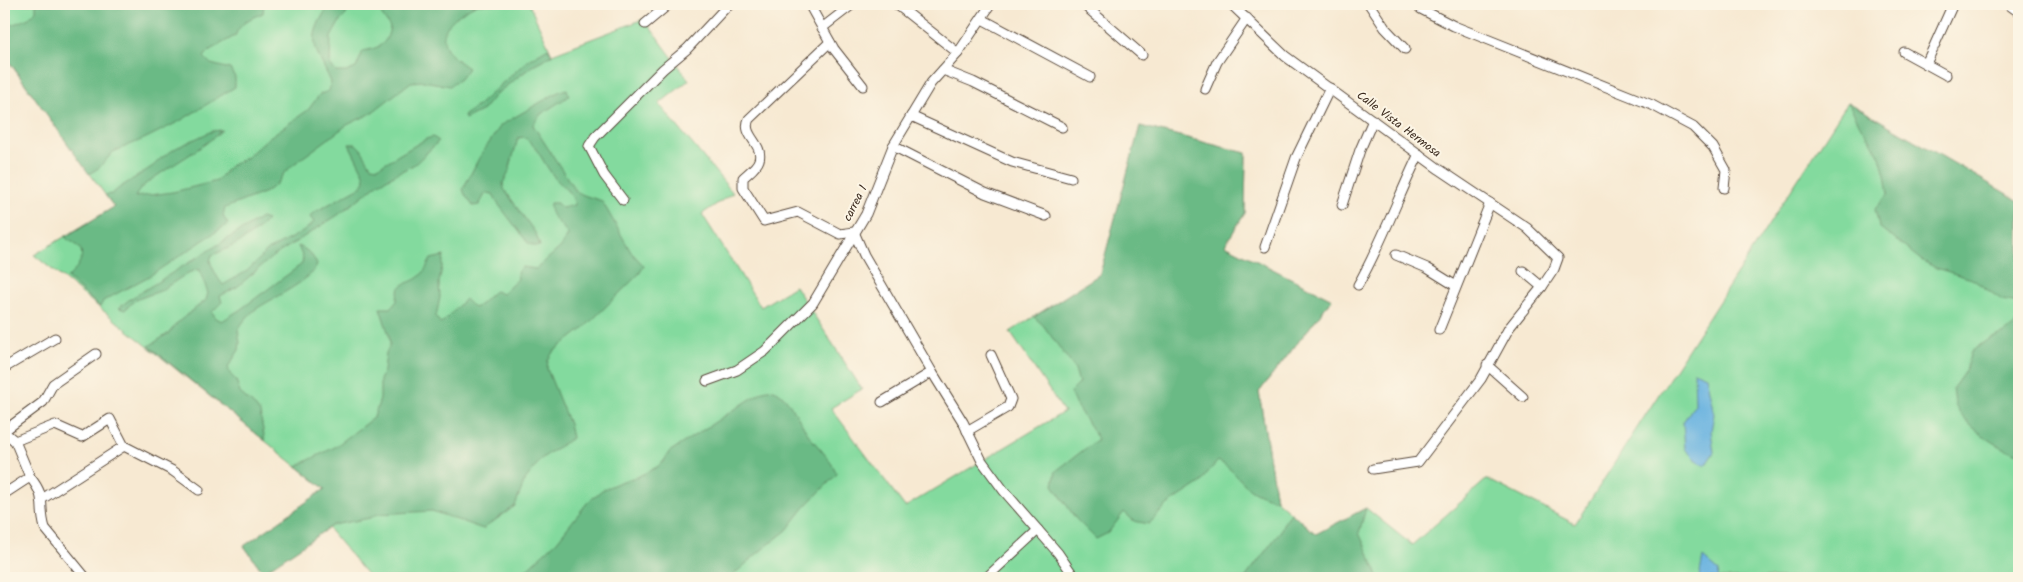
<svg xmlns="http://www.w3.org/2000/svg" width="2023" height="582" viewBox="0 0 2023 582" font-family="Kalam,sans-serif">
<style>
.green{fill:#83da9e;stroke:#5f825e}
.forest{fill:#6aba85;stroke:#527252}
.water{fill:#68b2e0;stroke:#526e7f}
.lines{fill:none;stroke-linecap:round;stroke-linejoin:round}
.minor-casing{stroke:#574739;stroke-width:11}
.minor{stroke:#fff;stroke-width:9}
.labels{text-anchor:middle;stroke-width:4;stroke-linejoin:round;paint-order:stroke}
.street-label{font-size:12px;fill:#3b2a1e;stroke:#fcf5e5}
</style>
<rect width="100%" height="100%" fill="#fcf5e5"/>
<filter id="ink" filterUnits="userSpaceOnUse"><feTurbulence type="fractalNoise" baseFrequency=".02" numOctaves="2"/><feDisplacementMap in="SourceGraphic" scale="10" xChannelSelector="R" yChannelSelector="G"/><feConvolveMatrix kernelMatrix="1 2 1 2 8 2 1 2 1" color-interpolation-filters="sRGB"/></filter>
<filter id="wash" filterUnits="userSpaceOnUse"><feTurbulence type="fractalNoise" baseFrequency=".0096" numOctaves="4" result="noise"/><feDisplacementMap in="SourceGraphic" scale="20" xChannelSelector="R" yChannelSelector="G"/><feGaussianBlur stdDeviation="1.12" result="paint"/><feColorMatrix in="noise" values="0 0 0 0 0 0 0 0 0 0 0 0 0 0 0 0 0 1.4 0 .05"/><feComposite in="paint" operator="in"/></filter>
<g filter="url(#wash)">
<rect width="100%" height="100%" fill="#f7e9d2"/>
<!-- green -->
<polygon class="green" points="4,4 529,4 552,54 644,19 689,80 659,104 733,193 702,214 761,307 795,286 862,389 831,408 905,507 1064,412 1010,332 1100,274 1140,126 1246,153 1245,213 1225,245 1332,299 1259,392 1276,500 1316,534 1366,508 1412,545 1487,479 1575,524 1848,102 2019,201 2019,578 370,578 328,528 263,572 244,546 325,489 34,255 114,207 4,55"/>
<!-- forest -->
<g class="forest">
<path d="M36 4 242 5 264 4 263 13C250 18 240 23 235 36L210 50 204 57 211 64 230 69 235 77V87L180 121 146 138 113 152 100 167 89 174 4 54V28L29 18 36 11Z"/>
<path d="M330 4H348L346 15 340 21 331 37 330 64 336 72H346L356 68 363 51C380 48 387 44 390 27L379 11V4H477C441 22 429 43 468 68L460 79 450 86 424 81 411 82 370 114 347 125 294 164 284 173 277 183 266 192 225 208 223 216 228 224 151 275 103 301 100 307 67 278C76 270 90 253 75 244 71 241 69 241 65 237L114 207 105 195 112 194 119 188 153 166 160 159 176 148 212 131 222 130C205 146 184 158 164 171 153 179 142 184 135 197L173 192 217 181 230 166 247 157 268 138 308 110 320 94 329 91 331 82C314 45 305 41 330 4Z"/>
<polygon points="548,48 552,55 535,64 496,94 483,110 465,119 464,115 476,107 528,60"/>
<path d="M567 89 569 96 541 114 533 125 575 190C584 197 592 197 602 201L631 252 644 266 639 274 583 329 553 352 548 360 547 369 569 424 572 438 542 458 525 480 515 506 483 529 432 511 378 514 370 518 333 525 263 572 244 546 325 489 297 466 335 447 374 417 380 399V380L384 371 386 353 390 344 389 335 380 308H391L397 301C397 280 408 286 420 276 424 273 428 264 431 259L444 256 439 283 440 297 436 317 441 324 465 299 474 308C483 304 487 296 495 291L502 294 518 279 517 272 522 267 536 269 561 247 568 235C562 223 548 218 550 203H557L562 208 575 205C573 194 563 187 556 179 545 167 538 146 524 137L518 138 509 171 503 183 504 189 536 234 540 246H534L528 243 499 205 493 194 486 193 479 205 473 206 465 195 463 189 479 158 501 125 560 91Z"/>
<polygon points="1848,102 2019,201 2019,311 2019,303 2002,300 1972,279 1936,268 1921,260 1879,227 1875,209 1888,194 1885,175 1880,157 1872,142 1861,127"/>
<path d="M1140 126 1246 153 1245 213 1225 245 1332 299 1259 392 1276 500C1267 497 1257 494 1249 488 1237 478 1233 469 1218 461L1209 471 1202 482 1167 505 1149 524 1134 521 1124 512 1108 533 1096 539 1076 519 1053 485 1056 471 1098 439 1075 404 1070 392 1079 383 1075 369 1043 325 1034 317 1100 274Z"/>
<path d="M433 137 439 141 415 164 379 183 338 215 272 257 237 287 220 296 222 302 212 312 216 318 222 321 241 309 302 264 303 258 298 246C307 249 314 256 317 265 312 280 271 299 256 309 249 314 242 323 238 330L240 343 239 350 228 367 230 374 236 380 240 393 256 407 260 413 265 441 149 346 169 333 178 322 206 300 208 293 199 269 188 273 160 291 135 300 125 310 119 308 130 299 261 218 267 220C253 236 232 248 212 255L210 261C213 269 217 278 223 285L247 271 267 251 304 231 314 222 310 217 313 213 362 186 365 180 364 174 349 144H356L361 149 371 166 378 167 426 139Z"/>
<path d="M2019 321V454C2001 450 1960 423 1955 404 1954 399 1954 393 1953 388L1965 371 1971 352 1987 340 2005 333Z"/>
<path d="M773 389C790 397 797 418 808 434 819 449 829 456 837 474L804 508 787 530 758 553 730 578H517L557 541 587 503 602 490 620 482 639 476 657 467 664 461 669 452 763 391Z"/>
<polygon points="1366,508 1359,533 1376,570 1378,578 1245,578 1280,532 1283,524 1291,513 1316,534"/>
</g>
<!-- water -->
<g class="water">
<polygon points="1694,371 1706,376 1714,414 1711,431 1714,452 1705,466 1694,458 1685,449 1683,422 1695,404"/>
<polygon points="1703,557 1719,571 1718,578 1699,578"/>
</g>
</g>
<g filter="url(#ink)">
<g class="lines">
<!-- minor casing -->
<g class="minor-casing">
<g id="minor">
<polyline points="809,4 834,49 863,86"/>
<polyline points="896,4 958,53"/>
<polyline points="1083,4 1142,55"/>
<polyline points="1231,4 1285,56 1439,169 1527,228 1558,258 1554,269 1542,287 1509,328 1481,379 1418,462 1373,469"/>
<polyline points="1369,4 1385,28 1405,49"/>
<polyline points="1416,4 1421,9 1454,26 1652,105 1693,127 1713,147 1726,170 1724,188"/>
<polyline points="2008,4 2019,12"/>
<polyline points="982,19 1090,77"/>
<polyline points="645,24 669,4"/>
<polyline points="822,28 853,4"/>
<path d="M830 42 749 119C741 135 764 144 759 160 757 167 748 173 743 178V188L764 221 798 212 840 234 854 232 864 255 932 372 963 422 982 461 1004 491 1058 553 1073 575 1070 578"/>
<polyline points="1904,52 1946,75"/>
<polyline points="1926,64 1953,4"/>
<polyline points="943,70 973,82 1062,127"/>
<polyline points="1205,89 1217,62 1247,18"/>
<polyline points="911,116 1012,162 1071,178"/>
<polyline points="893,146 985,193 1046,216"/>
<polyline points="623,200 604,175 589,146 595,137 663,69 687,49 729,4"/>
<polyline points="1342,205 1360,150 1373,120"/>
<polyline points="1265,247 1296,158 1330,88"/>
<polyline points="1396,255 1427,268 1456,286"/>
<polyline points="1523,271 1542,287"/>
<path d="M1358 285C1382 243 1398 197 1419 154"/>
<polyline points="1439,330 1490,203"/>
<polyline points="1487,365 1523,397"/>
<polyline points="4,368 55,338"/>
<polyline points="707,381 737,370 765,351 813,303 866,214 893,146 931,83 958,53 991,4"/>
<polyline points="882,402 932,372"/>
<polyline points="4,431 43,402 53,384 96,354"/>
<polyline points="967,431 1008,407 1011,399 991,355"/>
<polyline points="4,432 15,441 30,477"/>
<polyline points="15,441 55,425 82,437 110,419 124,446 173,471 199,490"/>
<path d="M4 494 30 477C48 499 38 505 45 528L86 578"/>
<polyline points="42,499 124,446"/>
<polyline points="986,578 1038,530"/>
</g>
</g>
<!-- minor -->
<use href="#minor" class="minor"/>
</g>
</g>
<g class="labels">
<!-- street labels -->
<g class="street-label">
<text transform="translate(1399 124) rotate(37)" y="4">Calle Vista Hermosa</text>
<text transform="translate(855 203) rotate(-63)" y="4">carrea 1</text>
</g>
</g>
<!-- margin -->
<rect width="2023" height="582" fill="none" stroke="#fcf5e5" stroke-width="20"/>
</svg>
